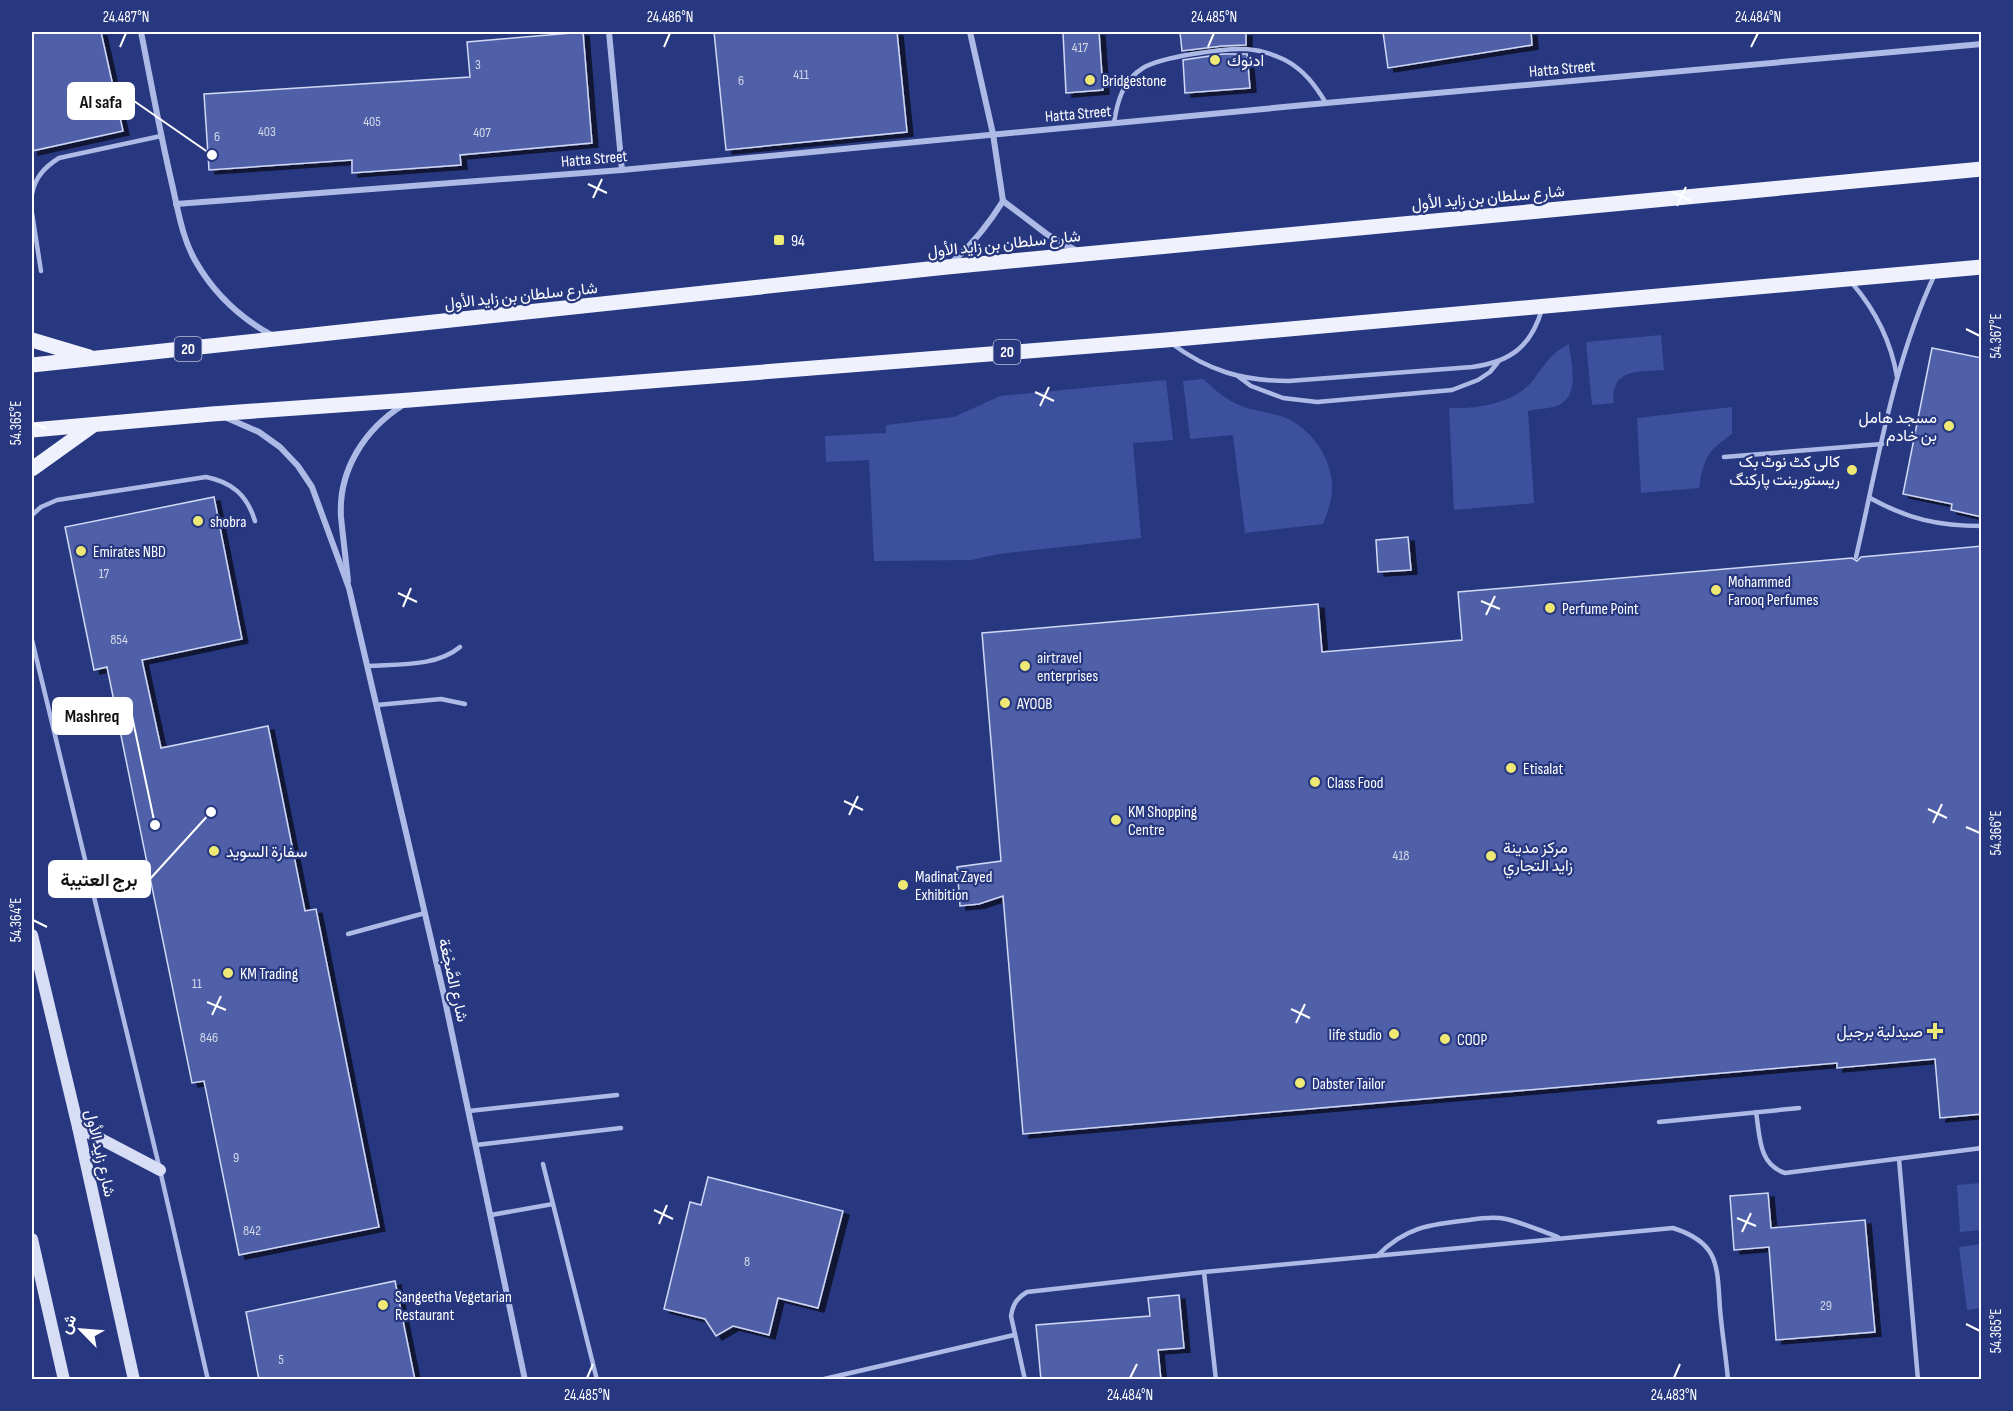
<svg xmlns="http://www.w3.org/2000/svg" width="2013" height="1411" viewBox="0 0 2013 1411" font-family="'Sofia Sans Condensed',Vazirmatn,sans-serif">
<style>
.green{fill:#3c509d}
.building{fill:#5061a8;stroke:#d1d8f5;stroke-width:1.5;filter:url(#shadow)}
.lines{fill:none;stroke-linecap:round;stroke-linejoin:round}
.service{stroke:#aebae6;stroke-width:4.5}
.minor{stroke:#aebae6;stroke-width:6}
.secondary{stroke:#d7ddf5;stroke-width:12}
.primary{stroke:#eff1fd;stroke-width:15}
.ticks{fill:none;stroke:#fff;stroke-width:2}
.poi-dot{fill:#eee874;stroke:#273880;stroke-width:2}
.labels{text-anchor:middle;stroke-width:4.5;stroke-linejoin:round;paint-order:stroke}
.number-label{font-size:14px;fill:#d3d8e9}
.shield{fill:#273880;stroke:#bec3d9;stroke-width:1.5}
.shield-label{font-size:15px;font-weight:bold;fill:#fff}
.poi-label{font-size:16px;fill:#fff;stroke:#273880;text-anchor:start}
.street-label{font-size:16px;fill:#fff;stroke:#273880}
.leader{fill:none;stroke:#fff;stroke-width:2}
.callout-dot{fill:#fff;stroke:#273880;stroke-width:2}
.callout{fill:#fff;stroke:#fff;stroke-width:2}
.callout-label{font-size:18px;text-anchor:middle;font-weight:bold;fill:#111}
.neatline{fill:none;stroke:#fff;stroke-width:2}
.ticks-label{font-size:15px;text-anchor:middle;fill:#fff}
</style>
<defs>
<filter id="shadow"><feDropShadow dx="6" dy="4" stdDeviation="0" flood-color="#0009"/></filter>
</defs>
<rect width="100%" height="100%" fill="#273880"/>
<!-- green -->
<g class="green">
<path d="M1661 335 1664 370C1639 372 1610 368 1614 403L1592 405 1586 342Z"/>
<path d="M1569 344C1571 365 1582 400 1553 407 1545 409 1536 409 1528 411L1534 503 1454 510 1449 408C1477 409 1515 404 1534 379 1546 363 1550 354 1569 344Z"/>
<path d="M1203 379C1217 392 1231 404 1250 409 1262 412 1274 413 1286 418 1311 429 1330 456 1332 483 1333 498 1328 511 1323 524L1245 533 1233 435 1190 439 1183 381Z"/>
<polygon points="1166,380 1173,440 1133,443 1141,538 998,554 972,560 874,561 869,460 826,462 825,436 886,433 886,425 954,417 1000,396"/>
<path d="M1732 407V434C1707 451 1704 458 1699 488L1641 493 1637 418Z"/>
<polygon points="1981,1183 1981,1230 1960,1232 1957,1185"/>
<polygon points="1981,1244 1981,1308 1967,1310 1959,1247"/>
</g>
<!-- building -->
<g class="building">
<polygon points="32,32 101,32 123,131 32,151"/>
<polygon points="583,32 592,143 460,155 461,165 352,173 352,160 209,170 204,94 470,77 467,42"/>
<polygon points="714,32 897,32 907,132 726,150"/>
<polygon points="1063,32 1099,32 1103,90 1066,93"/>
<polygon points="1180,32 1246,32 1246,45 1222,46 1182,51"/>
<polygon points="1383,32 1531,32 1532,45 1388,68"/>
<polygon points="1223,54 1247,54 1250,88 1185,93 1183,60"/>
<polygon points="1932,348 1982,358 1982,517 1951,510 1952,504 1903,494"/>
<polygon points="214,497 242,639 142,660 161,748 268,726 305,911 316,909 379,1227 239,1255 204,1081 192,1083 107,667 94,670 65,527"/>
<polygon points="1408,537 1411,570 1378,572 1376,540"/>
<polygon points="1982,546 1982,1114 1940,1118 1935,1059 1837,1068 1837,1063 1023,1134 1003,896 979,904 960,906 957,867 1001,861 982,633 1318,604 1322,652 1462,640 1458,592 1852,558 1857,561 1861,557"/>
<polygon points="708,1177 843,1211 818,1308 778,1298 769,1335 733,1326 716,1336 705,1319 664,1309 690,1202 701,1205"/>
<polygon points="1768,1193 1771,1228 1865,1220 1875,1332 1776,1340 1769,1247 1734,1250 1730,1196"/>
<polygon points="395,1281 415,1380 259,1380 246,1312"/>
<polygon points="1179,1295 1184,1348 1158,1350 1161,1380 1041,1380 1036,1325 1150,1316 1148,1298"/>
</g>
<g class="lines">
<!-- service -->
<g class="service">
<path d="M1114 123C1117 102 1123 80 1143 68 1161 57 1223 48 1246 49 1259 50 1273 54 1285 60 1304 70 1315 85 1326 103"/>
<path d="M32 194C35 177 45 167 59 158L161 136"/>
<polyline points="32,213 41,271"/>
<path d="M1852 283C1876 311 1891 341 1897 377"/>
<path d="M1171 343C1208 371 1243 381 1289 381L1472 367C1510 362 1531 347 1542 309"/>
<polyline points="1239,377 1251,386 1283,398 1317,402 1452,390 1478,380 1490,372 1498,362"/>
<polyline points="1724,457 1882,444"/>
<path d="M1870 498C1908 519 1938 526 1982 526"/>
<path d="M32 515 41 507 57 500 206 477C232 482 247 495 255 521"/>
<path d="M1856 557C1878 462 1893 363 1935 274"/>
<polyline points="32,640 160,1170 208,1380"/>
<path d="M368 666C398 664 436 667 460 647"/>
<polyline points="377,705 441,699 465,704"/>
<polyline points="348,934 425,913"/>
<polyline points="469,1111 617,1095"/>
<path d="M1756 1112C1760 1136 1758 1164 1785 1173L1982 1148"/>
<polyline points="1659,1122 1799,1108"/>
<polyline points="476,1145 621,1128"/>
<polyline points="1899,1159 1918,1380"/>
<polyline points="543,1164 597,1380"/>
<polyline points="491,1215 553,1204"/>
<path d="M1377 1256C1405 1227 1431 1224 1469 1220 1481 1218 1494 1216 1506 1219 1524 1223 1541 1231 1558 1237"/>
<polyline points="1204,1272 1216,1380"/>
<polyline points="820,1380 1014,1335"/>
<path d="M1025 1380 1011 1316C1013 1304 1017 1298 1027 1292L1204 1272 1673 1228C1720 1243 1717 1266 1720 1309 1722 1333 1726 1356 1728 1380"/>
</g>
<!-- minor -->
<g class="minor">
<path d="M141 32C151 82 160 133 172 184 178 210 182 238 196 262 215 295 240 318 273 336"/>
<polyline points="609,32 622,170"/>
<polyline points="1003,201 1048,235 1077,251"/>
<polyline points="176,204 622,170 1326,103 1982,44"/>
<path d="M952 262C973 244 988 225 1003 201L993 134 970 32"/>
<polyline points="227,418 259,432 280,447 298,466 312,487 349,588 443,991 525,1380"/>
<path d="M348 581C346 560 343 538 341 517 338 470 365 429 403 405"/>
</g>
<!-- secondary -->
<g class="secondary">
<polyline points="32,935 78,1127 134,1380"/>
<polyline points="78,1127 160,1170"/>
<polyline points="32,1239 64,1380"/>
</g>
<!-- primary -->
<g class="primary">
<polyline points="32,340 89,357"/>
<polyline points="32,365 947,267 1982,169"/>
<polyline points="32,430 212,414 410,400 1166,340 1982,267"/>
<polyline points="32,469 92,426"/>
</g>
</g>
<!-- ticks -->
<path class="ticks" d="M120 47 126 33M664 47 670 33M1208 47 1214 33M1751 47 1758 33M588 184 607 193M1672 192 1691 201M593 198 602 179M1677 206 1686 187M1966 329 1980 336M1035 392 1054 401M1040 406 1049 387M33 423 47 429M398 593 417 602M1481 601 1500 609M403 607 411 588M1486 615 1495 596M844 801 863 810M1928 809 1947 818M849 815 858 796M1933 823 1942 804M1966 827 1980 833M33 920 47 927M207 1002 226 1010M1291 1009 1310 1018M212 1015 221 996M1296 1023 1305 1004M654 1210 673 1219M1737 1218 1756 1226M659 1224 667 1205M1742 1232 1751 1213M1966 1324 1980 1331M587 1378 593 1364M1130 1378 1137 1364M1674 1378 1680 1364"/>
<!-- markers -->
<g class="poi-dot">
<circle cx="1215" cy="60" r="6"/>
<circle cx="1090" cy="80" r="6"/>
<rect x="773" y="234" width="12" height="12" rx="3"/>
<circle cx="1949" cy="426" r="6"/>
<circle cx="1852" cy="470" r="6"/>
<circle cx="198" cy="521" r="6"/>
<circle cx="81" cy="551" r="6"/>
<circle cx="1716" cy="590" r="6"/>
<circle cx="1550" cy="608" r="6"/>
<circle cx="1025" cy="666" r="6"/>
<circle cx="1005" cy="703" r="6"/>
<circle cx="1511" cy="768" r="6"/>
<circle cx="1315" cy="782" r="6"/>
<circle cx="1116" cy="820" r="6"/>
<circle cx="214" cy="851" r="6"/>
<circle cx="1491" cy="856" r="6"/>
<circle cx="903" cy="885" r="6"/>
<circle cx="228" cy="973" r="6"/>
<path d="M1932 1022h6v6h6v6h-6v6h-6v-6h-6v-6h6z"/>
<circle cx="1394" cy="1034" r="6"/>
<circle cx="1445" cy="1039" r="6"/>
<circle cx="1300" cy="1083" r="6"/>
<circle cx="383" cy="1305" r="6"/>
</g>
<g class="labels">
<!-- number labels -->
<g class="number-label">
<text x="1080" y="52">417</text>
<text x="478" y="69">3</text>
<text x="801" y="79">411</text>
<text x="741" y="85">6</text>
<text x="372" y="126">405</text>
<text x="267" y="136">403</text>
<text x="482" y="137">407</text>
<text x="217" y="141">6</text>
<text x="104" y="578">17</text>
<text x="119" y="644">854</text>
<text x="1401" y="860">418</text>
<text x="197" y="988">11</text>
<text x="209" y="1042">846</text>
<text x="236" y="1162">9</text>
<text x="252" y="1235">842</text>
<text x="747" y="1266">8</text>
<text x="1826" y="1310">29</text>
<text x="281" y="1364">5</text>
</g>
<!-- shield labels -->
<g class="shield">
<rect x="174.5" y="337" width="27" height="24" rx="4.5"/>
<rect x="993.5" y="340" width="27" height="24" rx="4.5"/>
</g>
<g class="shield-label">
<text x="188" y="354">20</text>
<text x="1007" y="357">20</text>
</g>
<!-- poi labels -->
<g class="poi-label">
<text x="1227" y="66">ادنوك</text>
<text x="1102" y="86">Bridgestone</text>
<text x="791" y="246">94</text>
<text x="1937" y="423" text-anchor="end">مسجد هامل<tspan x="1937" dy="18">بن خادم</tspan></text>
<text x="1840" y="467" text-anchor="end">کالی کٹ نوٹ بک<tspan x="1840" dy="18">ریستورینت پارکنگ</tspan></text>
<text x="210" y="527">shobra</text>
<text x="93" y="557">Emirates NBD</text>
<text x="1728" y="587">Mohammed<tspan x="1728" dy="18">Farooq Perfumes</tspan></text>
<text x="1562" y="614">Perfume Point</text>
<text x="1037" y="663">airtravel<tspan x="1037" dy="18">enterprises</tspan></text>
<text x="1017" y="709">AYOOB</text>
<text x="1523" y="774">Etisalat</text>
<text x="1327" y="788">Class Food</text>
<text x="1128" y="817">KM Shopping<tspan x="1128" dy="18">Centre</tspan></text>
<text x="1503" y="853">مركز مدينة<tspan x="1503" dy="18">زايد التجاري</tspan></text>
<text x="226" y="857">سفارة السويد</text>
<text x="915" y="882">Madinat Zayed<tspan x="915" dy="18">Exhibition</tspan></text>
<text x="240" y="979">KM Trading</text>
<text x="1923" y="1037" text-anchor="end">صيدلية برجيل</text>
<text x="1382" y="1040" text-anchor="end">life studio</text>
<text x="1457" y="1045">COOP</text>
<text x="1312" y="1089">Dabster Tailor</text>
<text x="395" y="1302">Sangeetha Vegetarian<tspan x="395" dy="18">Restaurant</tspan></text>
</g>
<!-- street labels -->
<g class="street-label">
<text transform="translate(1562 68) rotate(-5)" y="6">Hatta Street</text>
<text transform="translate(1078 113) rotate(-5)" y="6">Hatta Street</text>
<text transform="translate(594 158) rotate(-5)" y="6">Hatta Street</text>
<text transform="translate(1488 197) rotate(-5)" y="6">شارع سلطان بن زايد الأول</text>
<text transform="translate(1004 243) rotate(-6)" y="6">شارع سلطان بن زايد الأول</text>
<text transform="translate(521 295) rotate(-6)" y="6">شارع سلطان بن زايد الأول</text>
<text transform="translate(454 980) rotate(77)" y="6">شارع الصَّجْعَة</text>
<text transform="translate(101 1153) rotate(77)" y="6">شارع زايد الأول</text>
</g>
</g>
<!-- callouts -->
<path class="leader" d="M212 155L134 101M155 825L132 716M211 812L150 879"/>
<g class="callout-dot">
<circle cx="212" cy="155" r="6"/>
<circle cx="155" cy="825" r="6"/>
<circle cx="211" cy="812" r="6"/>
</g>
<g class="callout">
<rect x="68" y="83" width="66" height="36" rx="6"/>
<rect x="53" y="698" width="79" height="36" rx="6"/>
<rect x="49" y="861" width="101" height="36" rx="6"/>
</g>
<g class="callout-label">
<text x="101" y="108">Al safa</text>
<text x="92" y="722">Mashreq</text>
<text x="99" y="886">برج العتيبة</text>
</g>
<!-- border -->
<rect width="2013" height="1411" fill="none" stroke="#273880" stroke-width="66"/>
<!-- north arrow -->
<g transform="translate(81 1330) rotate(295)" stroke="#273880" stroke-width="4.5" paint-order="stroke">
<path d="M0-4.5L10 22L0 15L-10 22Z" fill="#ffffff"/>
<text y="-9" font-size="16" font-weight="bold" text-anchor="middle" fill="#ffffff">ش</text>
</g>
<rect x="33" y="33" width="1947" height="1345" class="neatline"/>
<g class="ticks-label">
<text x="126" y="22">24.487°N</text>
<text x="670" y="22">24.486°N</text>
<text x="1214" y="22">24.485°N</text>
<text x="1758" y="22">24.484°N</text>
<text transform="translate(1996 336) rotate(-90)" y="5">54.367°E</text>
<text transform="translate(16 423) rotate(-90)" y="5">54.365°E</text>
<text transform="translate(1996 833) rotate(-90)" y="5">54.366°E</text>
<text transform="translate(16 920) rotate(-90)" y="5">54.364°E</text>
<text transform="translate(1996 1331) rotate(-90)" y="5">54.365°E</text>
<text x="587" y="1400">24.485°N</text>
<text x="1130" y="1400">24.484°N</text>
<text x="1674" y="1400">24.483°N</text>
</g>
</svg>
